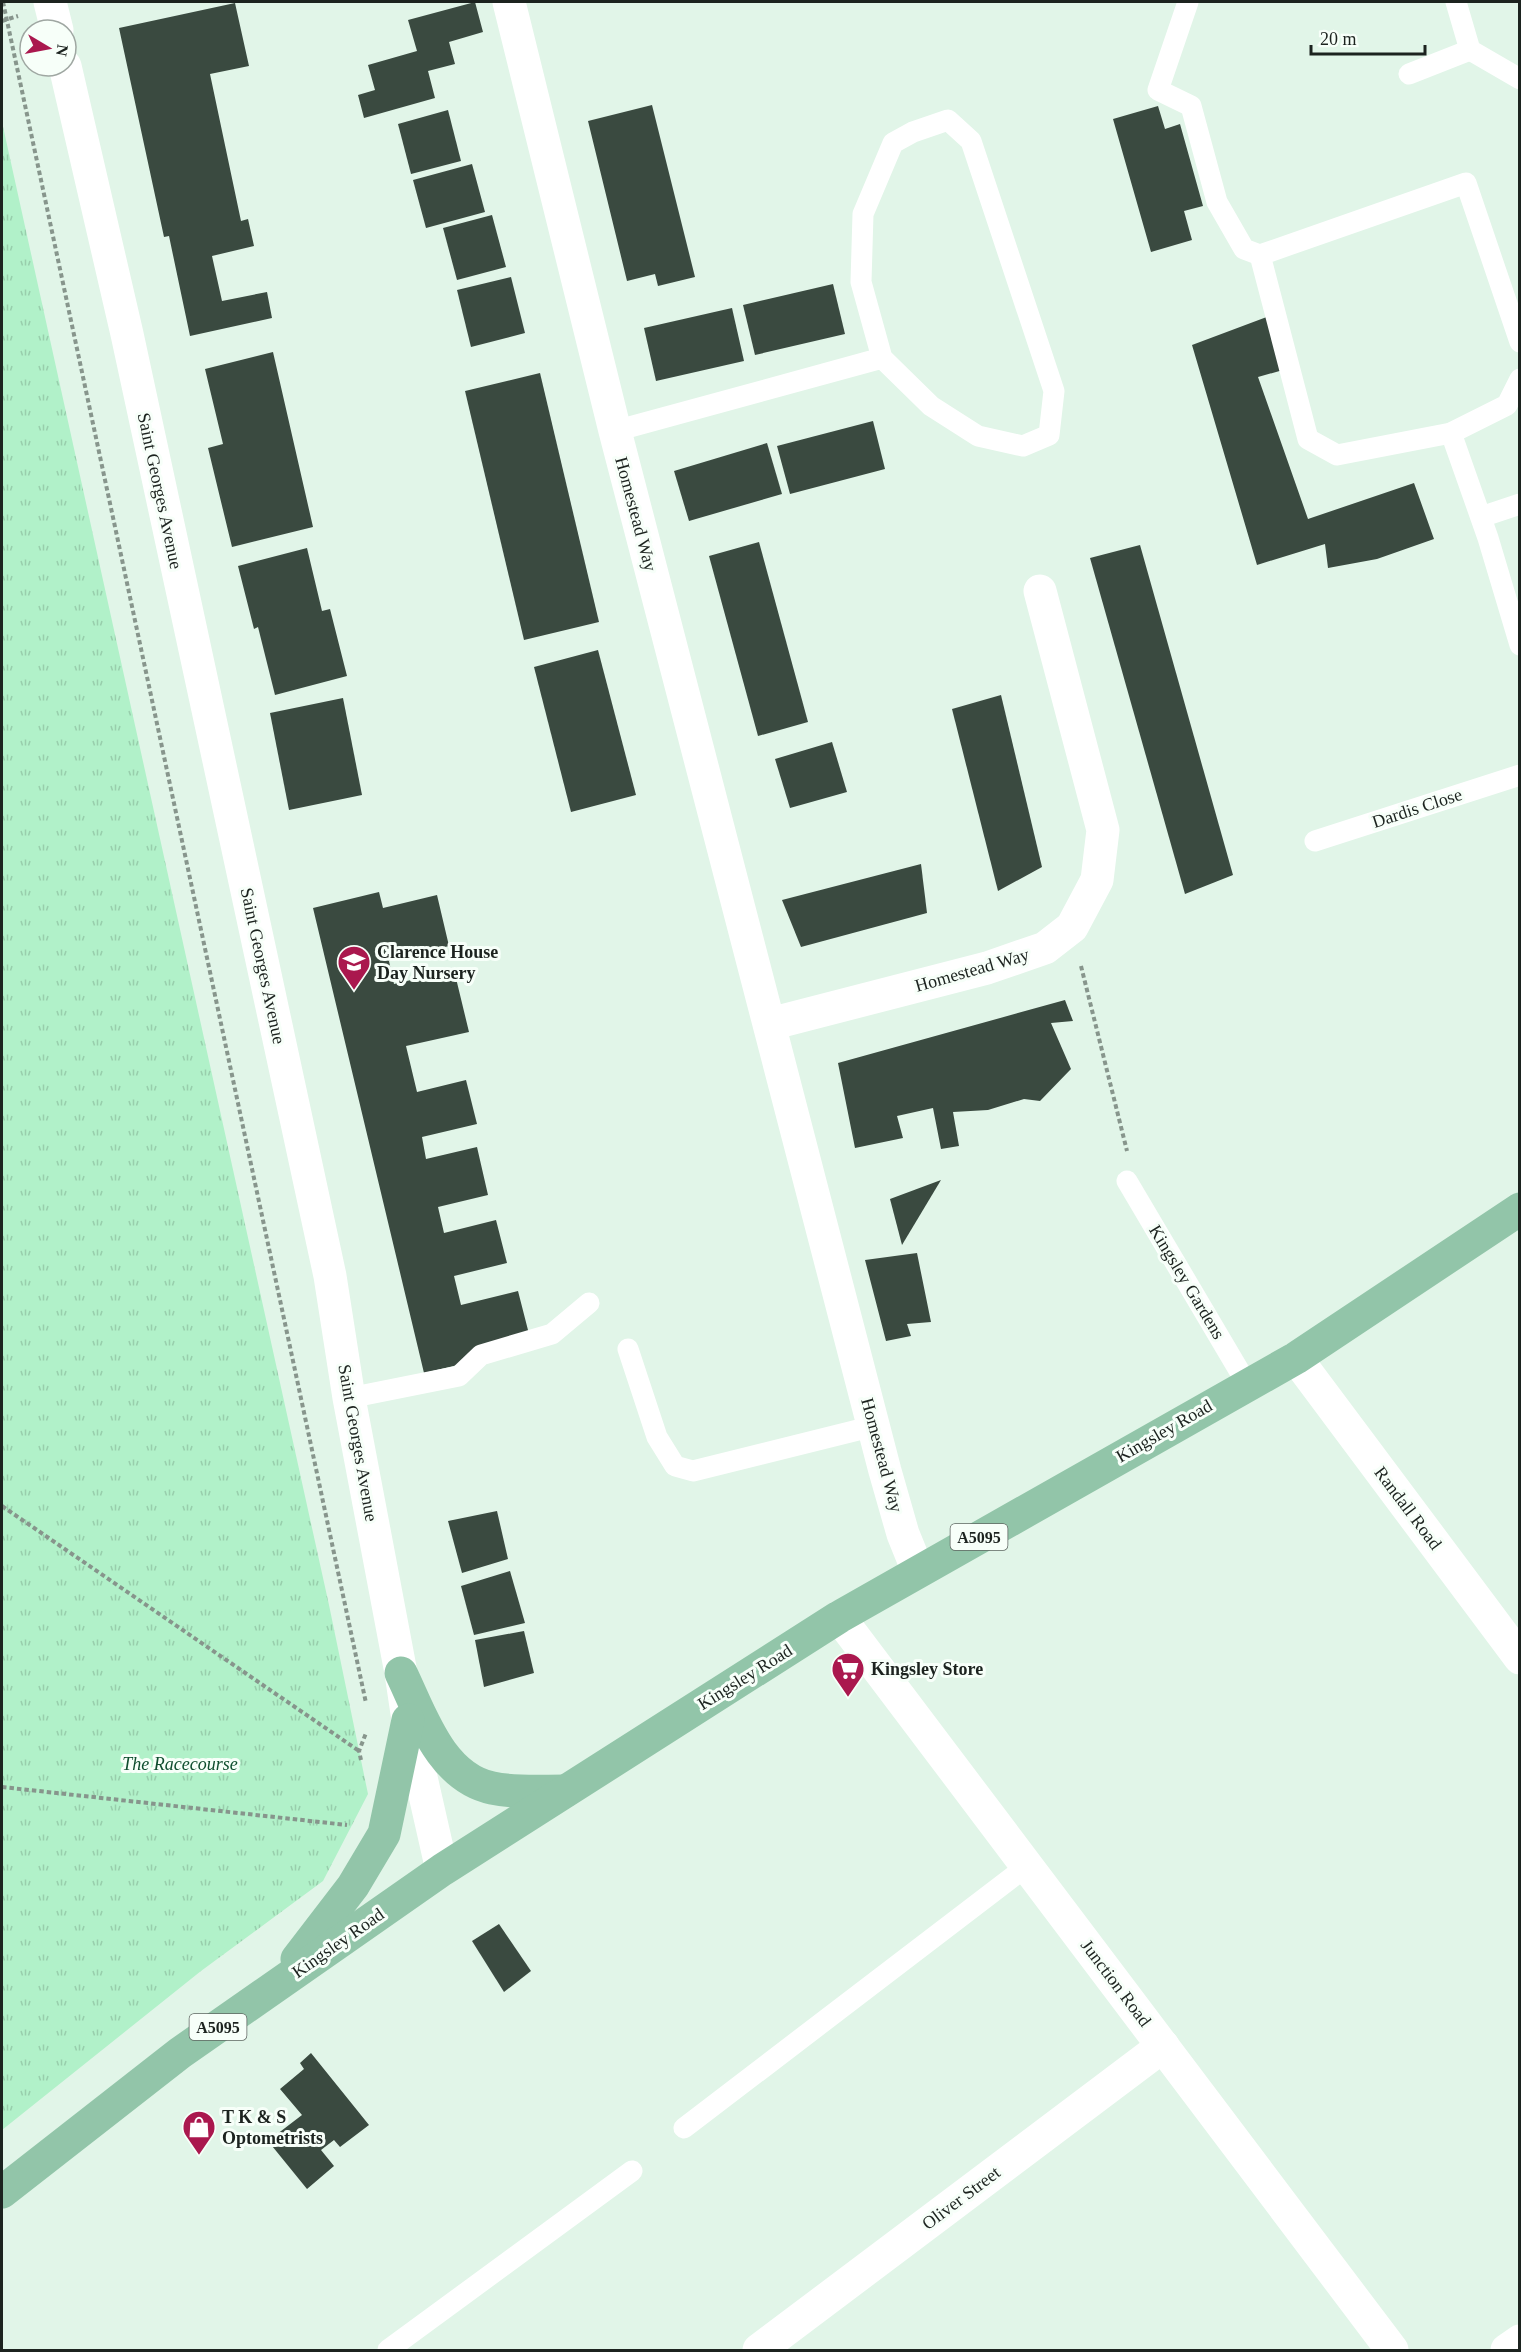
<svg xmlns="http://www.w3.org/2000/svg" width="1521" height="2352" viewBox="0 0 1521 2352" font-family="'Times New Roman',serif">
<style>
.park{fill:url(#park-tufts)}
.building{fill:#3a4a40}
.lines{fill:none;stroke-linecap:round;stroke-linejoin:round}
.path{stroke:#87958c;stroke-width:4;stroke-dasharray:4.5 3;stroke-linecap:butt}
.lane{stroke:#fff;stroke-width:21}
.street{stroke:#fff;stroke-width:33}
.secondary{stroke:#fff;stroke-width:33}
.primary{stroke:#92c5a9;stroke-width:33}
.labels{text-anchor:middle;stroke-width:6;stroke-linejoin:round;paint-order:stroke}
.shield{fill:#f7fff9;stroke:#5e6560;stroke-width:1.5}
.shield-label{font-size:16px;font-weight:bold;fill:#1c231f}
.street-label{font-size:18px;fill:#1c231f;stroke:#f7fff9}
.poi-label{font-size:18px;font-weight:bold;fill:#1c231f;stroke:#f7fff9;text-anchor:start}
.park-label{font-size:18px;font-style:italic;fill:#0f4e2f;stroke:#f7fff9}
</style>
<defs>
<pattern id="park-tufts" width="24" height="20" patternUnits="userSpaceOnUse" patternTransform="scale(1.5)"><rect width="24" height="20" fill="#b1f1c9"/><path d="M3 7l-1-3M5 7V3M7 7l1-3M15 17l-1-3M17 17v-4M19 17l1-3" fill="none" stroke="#98ceac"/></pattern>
</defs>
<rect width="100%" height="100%" fill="#e1f5e8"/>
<!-- park -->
<polygon class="park" points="2,122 329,1605 368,1794 323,1881 201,1971 2,2130"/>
<!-- building -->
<g class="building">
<polygon points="475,2 483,32 449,42 455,64 428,71 435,98 364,118 358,95 375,90 368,65 417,51 408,20"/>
<polygon points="235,3 249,66 210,74 241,221 248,219 254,246 212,256 222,301 267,292 272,318 190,336 169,236 164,237 119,28"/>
<polygon points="652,105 695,277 658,286 655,274 627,281 588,121"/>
<polygon points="1158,106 1165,129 1180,124 1203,206 1184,211 1192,240 1151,252 1113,119"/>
<polygon points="448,110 461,161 411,174 398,124"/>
<polygon points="472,164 485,212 426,228 413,180"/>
<polygon points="492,215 506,267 457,280 443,228"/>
<polygon points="511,277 525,333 471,347 457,290"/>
<polygon points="833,284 845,334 755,355 743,305"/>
<polygon points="732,308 744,361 656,381 644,328"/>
<polygon points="1275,314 1290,368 1258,377 1308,519 1414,483 1434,539 1377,559 1328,568 1325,544 1257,565 1192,345"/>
<polygon points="273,352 313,527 232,547 208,448 223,444 205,369"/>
<polygon points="540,373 599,622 524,640 465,391"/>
<polygon points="873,421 885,469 790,494 777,446"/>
<polygon points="767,443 782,494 689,521 674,471"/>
<polygon points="759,542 808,722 758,736 709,556"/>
<polygon points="1140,545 1233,875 1185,894 1090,558"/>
<polygon points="307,548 322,611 330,609 347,676 275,695 258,627 254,629 238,566"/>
<polygon points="598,650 636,795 571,812 534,667"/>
<polygon points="1001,695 1042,867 998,891 952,709"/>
<polygon points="343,698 362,795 289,810 270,713"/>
<polygon points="832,742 847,792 790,808 775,759"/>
<polygon points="921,864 927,913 801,947 782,900"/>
<polygon points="379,892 383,908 437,895 449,946 389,961 394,984 454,970 469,1032 406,1046 417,1092 466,1080 477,1124 422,1137 426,1159 477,1147 488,1195 438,1207 444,1233 496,1220 507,1263 454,1276 461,1305 518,1291 529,1334 479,1360 424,1373 313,908"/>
<polygon points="1065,1000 1073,1021 1051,1023 1071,1069 1040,1101 1024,1099 988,1110 953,1112 959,1146 941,1149 933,1108 897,1116 903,1138 855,1148 838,1063"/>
<polygon points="941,1180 902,1245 890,1199"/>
<polygon points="917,1253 931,1322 907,1324 911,1336 886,1341 865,1260"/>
<polygon points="497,1511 508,1559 462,1573 448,1521"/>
<polygon points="510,1571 525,1623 474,1635 461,1586"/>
<polygon points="524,1631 534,1673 484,1687 475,1640"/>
<polygon points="499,1924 531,1971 504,1992 472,1941"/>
<polygon points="311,2053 369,2125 340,2147 334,2140 321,2150 334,2166 307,2189 268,2141 302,2115 280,2089 304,2069 300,2063"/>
</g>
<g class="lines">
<!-- path -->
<g class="path">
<polyline points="3,2 366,1703"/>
<polyline points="2,21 18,16"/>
<polyline points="1081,966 1127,1151"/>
<polyline points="2,1506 359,1751"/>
<polyline points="361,1760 359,1751 366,1733"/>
<polyline points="2,1787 347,1825"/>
</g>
<!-- lane -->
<g class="lane">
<polyline points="1188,2 1158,90 1191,106 1217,202 1244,249 1260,255"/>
<polyline points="1456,2 1470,50 1520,79"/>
<polyline points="1409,74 1470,50"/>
<polyline points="1520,342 1466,183 1260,255 1308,439 1337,455 1451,433 1507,405 1520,379"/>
<polyline points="615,431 882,358 861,282 863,214 893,143 913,132 948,120 971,141 1054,391 1049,435 1023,446 978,436 931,406 882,358"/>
<polyline points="1451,433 1488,538 1520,645"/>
<polyline points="1481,517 1520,504"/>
<polyline points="1315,841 1520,775"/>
<polyline points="1127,1181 1247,1384"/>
<polyline points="628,1349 657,1437 675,1466 693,1471 874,1426"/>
<polyline points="349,1398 459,1376 481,1355 552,1334 589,1303"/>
<polyline points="684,2128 1027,1866"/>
<polyline points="388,2350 632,2171"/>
</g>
<!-- street -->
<g class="street">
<polyline points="509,2 615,431 885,1471 903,1534 918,1571"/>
<polyline points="770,1024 987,968 1045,948 1072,927 1097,880 1103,830 1040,591"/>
<polyline points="1296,1358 1520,1658"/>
<polyline points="839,1617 1392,2350"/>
<polyline points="759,2350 1163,2046"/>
<polyline points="1507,2350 1520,2341"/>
</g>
<!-- secondary -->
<g class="secondary">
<polyline points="50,2 57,30"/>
<polyline points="65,66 127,334 330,1276 349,1398 401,1673 408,1720 442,1870"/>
</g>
<!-- primary -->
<g class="primary">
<path d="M401 1673C421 1714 440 1777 492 1788 515 1793 541 1791 565 1791"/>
<polyline points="297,1959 353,1886 384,1834 408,1720"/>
<polyline points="2,2192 180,2053 442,1870 839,1617 1296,1358 1520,1209"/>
</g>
</g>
<!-- icons -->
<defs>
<g id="school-pin" transform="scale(1.725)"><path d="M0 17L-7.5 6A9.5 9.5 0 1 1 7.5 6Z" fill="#aa184e" stroke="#f7fff9"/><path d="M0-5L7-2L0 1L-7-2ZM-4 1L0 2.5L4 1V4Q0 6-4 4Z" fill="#fff"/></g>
<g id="supermarket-pin" transform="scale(1.725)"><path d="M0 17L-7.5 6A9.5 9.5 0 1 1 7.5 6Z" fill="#aa184e" stroke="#f7fff9"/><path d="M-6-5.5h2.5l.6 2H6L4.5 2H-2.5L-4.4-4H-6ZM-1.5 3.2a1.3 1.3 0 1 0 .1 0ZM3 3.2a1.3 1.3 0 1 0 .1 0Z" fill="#fff"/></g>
<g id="shop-pin" transform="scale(1.725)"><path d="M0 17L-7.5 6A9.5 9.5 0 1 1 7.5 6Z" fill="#aa184e" stroke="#f7fff9"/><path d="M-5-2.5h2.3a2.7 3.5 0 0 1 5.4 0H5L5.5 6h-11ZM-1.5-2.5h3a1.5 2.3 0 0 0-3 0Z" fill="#fff"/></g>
</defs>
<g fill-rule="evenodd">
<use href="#school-pin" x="354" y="962"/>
<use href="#supermarket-pin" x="848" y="1669"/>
<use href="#shop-pin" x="199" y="2127"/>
</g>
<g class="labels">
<!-- shield labels -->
<g class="shield">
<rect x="950.5" y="1524" width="57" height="26" rx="4.5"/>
<rect x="189.5" y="2014" width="57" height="26" rx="4.5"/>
</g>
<g class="shield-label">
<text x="979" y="1543">A5095</text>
<text x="218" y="2033">A5095</text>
</g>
<!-- street labels -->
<g class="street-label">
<text transform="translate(160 491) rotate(78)" y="6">Saint Georges Avenue</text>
<text transform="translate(636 514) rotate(75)" y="6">Homestead Way</text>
<text transform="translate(1417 808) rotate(-18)" y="6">Dardis Close</text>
<text transform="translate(263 966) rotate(78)" y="6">Saint Georges Avenue</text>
<text transform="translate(972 970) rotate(-16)" y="6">Homestead Way</text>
<text transform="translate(1187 1282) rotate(59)" y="6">Kingsley Gardens</text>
<text transform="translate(1164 1431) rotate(-30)" y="6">Kingsley Road</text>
<text transform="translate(358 1443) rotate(80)" y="6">Saint Georges Avenue</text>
<text transform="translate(882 1455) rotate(75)" y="6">Homestead Way</text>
<text transform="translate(1408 1508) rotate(53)" y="6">Randall Road</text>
<text transform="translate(745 1677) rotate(-32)" y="6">Kingsley Road</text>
<text transform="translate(338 1943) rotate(-35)" y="6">Kingsley Road</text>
<text transform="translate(1116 1983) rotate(53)" y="6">Junction Road</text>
<text transform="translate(961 2198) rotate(-37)" y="6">Oliver Street</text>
</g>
<!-- poi labels -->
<g class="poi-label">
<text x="377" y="958">Clarence House<tspan x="377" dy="21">Day Nursery</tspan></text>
<text x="871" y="1675">Kingsley Store</text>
<text x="222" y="2123">T K &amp; S<tspan x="222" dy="21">Optometrists</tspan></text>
</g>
<!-- park labels -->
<g class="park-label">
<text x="180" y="1770">The Racecourse</text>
</g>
</g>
<!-- border -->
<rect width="1521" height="2352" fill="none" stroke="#1c231f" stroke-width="6"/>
<!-- north arrow -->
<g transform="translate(48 48) rotate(100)"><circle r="28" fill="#f7fff9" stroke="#9fa7a2" stroke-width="1.5"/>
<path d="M0-4.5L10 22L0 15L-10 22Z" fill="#aa184e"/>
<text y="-9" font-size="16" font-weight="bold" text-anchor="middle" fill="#1c231f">N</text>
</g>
<!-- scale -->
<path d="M1311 45v9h114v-9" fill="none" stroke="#1c231f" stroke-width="3"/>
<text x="1320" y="45" font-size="18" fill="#1c231f" stroke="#f7fff9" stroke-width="4.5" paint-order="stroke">20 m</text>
</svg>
